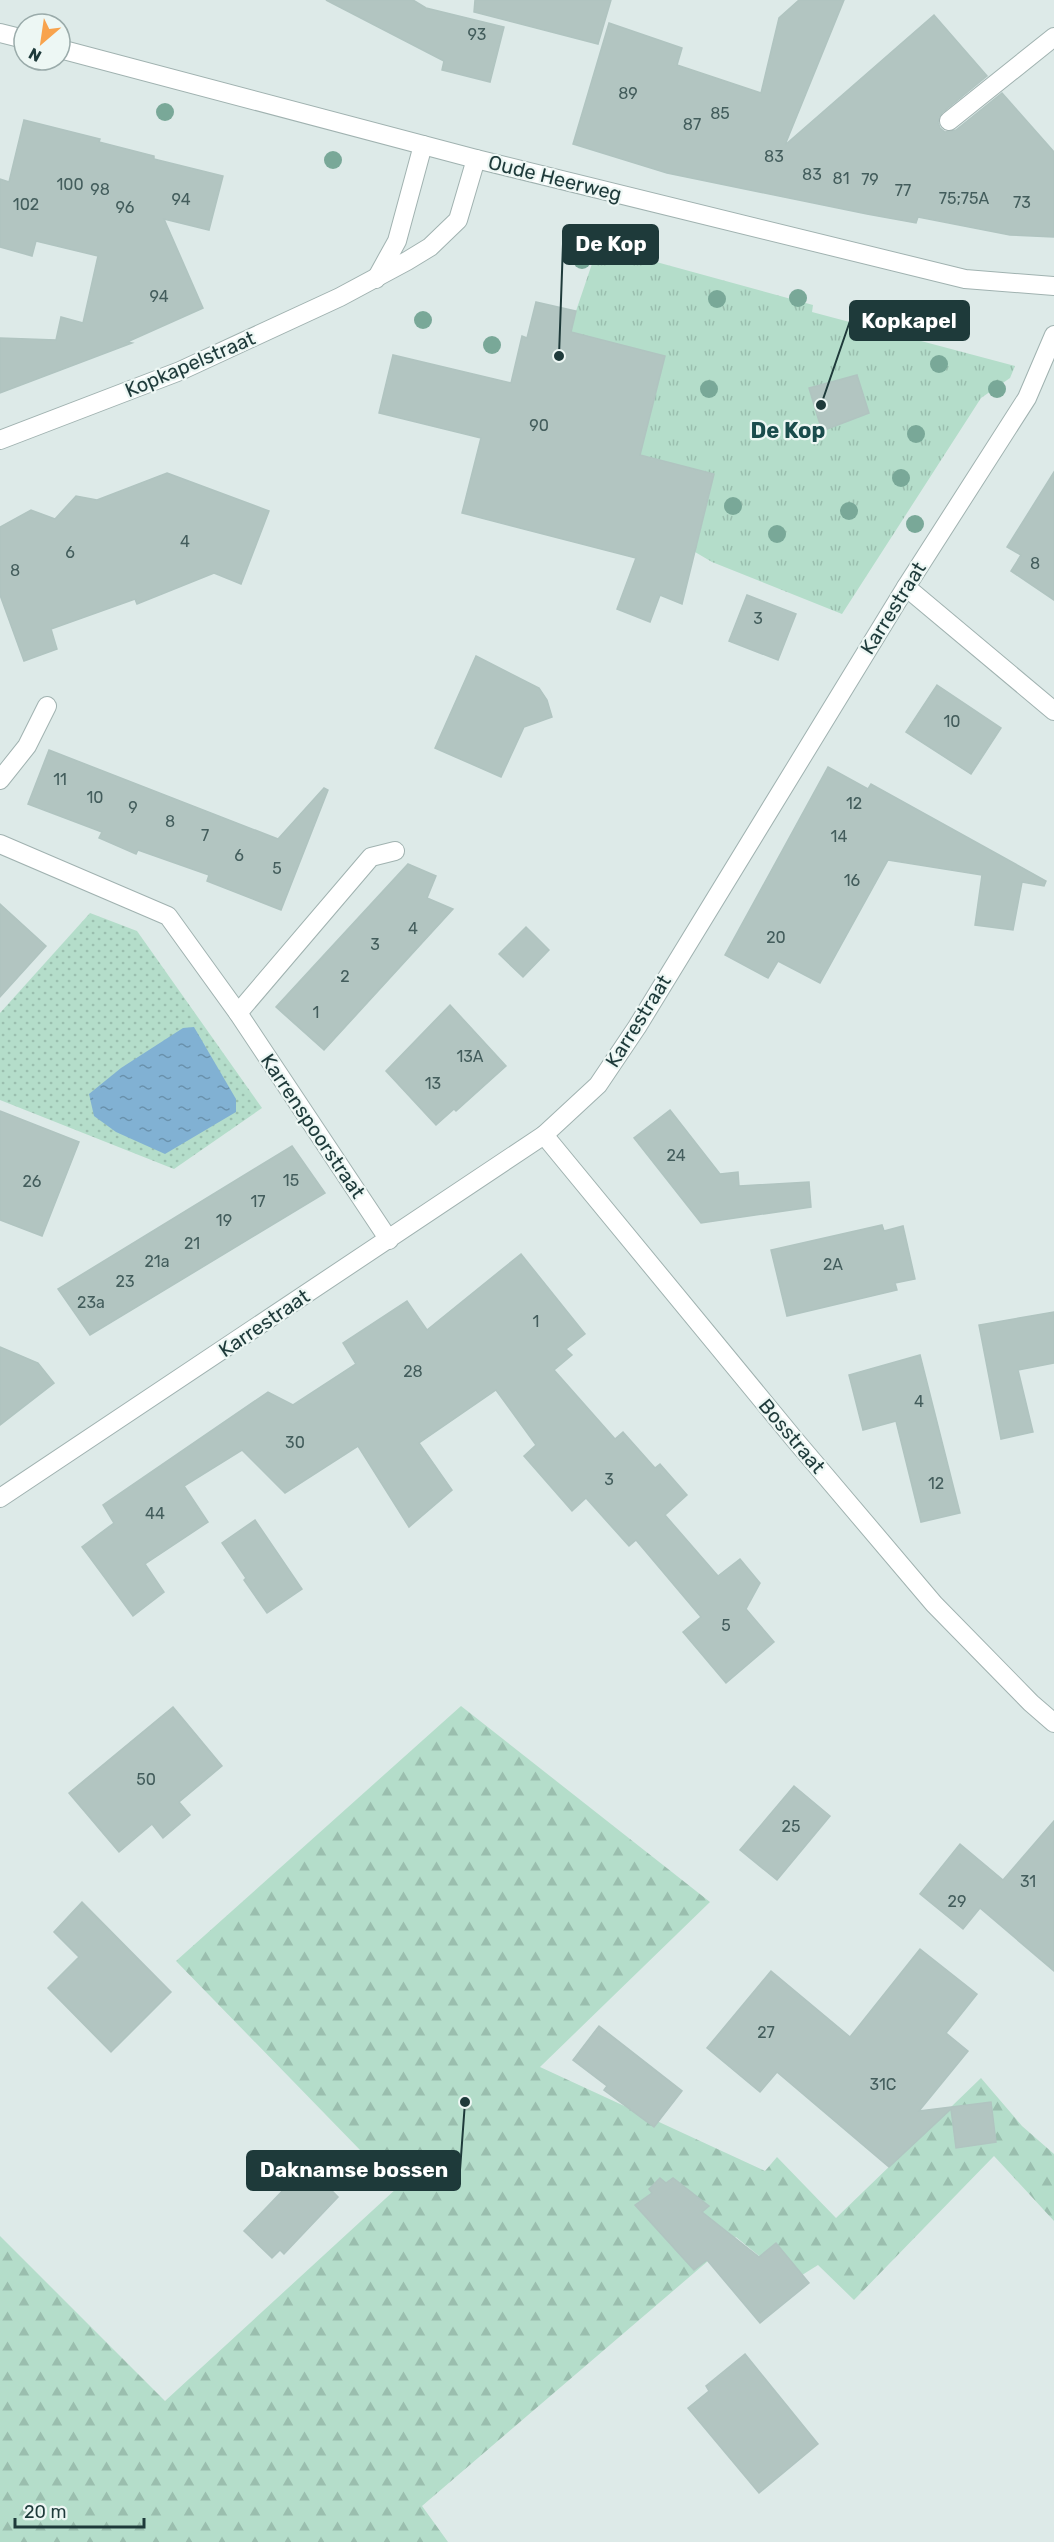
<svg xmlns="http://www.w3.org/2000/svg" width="1054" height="2542" viewBox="0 0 1054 2542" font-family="Rubik,sans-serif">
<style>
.grass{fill:url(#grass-tufts)}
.forest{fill:url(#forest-firs)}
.park{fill:url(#park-dots)}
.water{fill:url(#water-ripples)}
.building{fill:#b2c5c1;stroke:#b0c4c0;stroke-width:1.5}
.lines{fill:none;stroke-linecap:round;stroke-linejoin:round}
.lane-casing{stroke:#a0b2b0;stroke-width:20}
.street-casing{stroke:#a0b2b0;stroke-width:20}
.lane{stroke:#fff;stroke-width:18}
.street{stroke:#fff;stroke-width:18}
.tree{fill:#79a898}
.labels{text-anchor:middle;stroke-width:4.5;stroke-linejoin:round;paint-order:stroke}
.number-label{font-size:16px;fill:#435d5c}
.street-label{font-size:20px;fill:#1e3a3a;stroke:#edf7f4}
.quarter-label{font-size:22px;font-weight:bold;fill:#1a4c4c;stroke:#edf7f4}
.leader{fill:none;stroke:#1e3a3a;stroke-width:2}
.callout-dot{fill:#1e3a3a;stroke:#edf7f4;stroke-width:2}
.callout{fill:#1e3a3a;stroke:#1e3a3a;stroke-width:2}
.callout-label{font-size:21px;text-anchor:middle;font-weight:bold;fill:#fff}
</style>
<defs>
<pattern id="grass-tufts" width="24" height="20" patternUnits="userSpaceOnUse" patternTransform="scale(1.5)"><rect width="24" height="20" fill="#b4ddca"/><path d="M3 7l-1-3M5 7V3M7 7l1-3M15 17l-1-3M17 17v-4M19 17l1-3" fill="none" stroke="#9abeae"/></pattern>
<pattern id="forest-firs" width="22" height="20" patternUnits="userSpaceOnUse" patternTransform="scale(1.5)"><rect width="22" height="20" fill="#b4ddca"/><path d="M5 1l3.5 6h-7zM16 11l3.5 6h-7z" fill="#9abeae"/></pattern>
<pattern id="park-dots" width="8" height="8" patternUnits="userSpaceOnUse" patternTransform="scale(1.5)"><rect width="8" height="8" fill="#b4ddca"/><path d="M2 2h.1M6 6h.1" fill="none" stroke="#9abeae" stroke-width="1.8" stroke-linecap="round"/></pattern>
<pattern id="water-ripples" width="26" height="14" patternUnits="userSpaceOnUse" patternTransform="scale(1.5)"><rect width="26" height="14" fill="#81b1d3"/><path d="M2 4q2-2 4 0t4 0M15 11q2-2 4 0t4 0" fill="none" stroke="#6991ac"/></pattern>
</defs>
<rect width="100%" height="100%" fill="#ddeae8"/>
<!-- grass -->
<polygon class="grass" points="598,246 813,305 812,312 1015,366 1010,378 981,398 842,614 712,562 695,552 714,474 640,455 665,356 606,341 570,337 576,311"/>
<!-- forest -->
<polygon class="forest" points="461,1706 710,1902 540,2067 765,2171 777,2157 836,2218 981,2078 1022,2126 1054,2154 1054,2221 994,2156 854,2300 818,2265 791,2282 736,2237 422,2506 448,2542 0,2542 0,2236 165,2401 397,2188 176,1961"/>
<!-- park -->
<polygon class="park" points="90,913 137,931 262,1108 174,1169 0,1100 0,1013"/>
<!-- water -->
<polygon class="water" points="194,1027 236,1099 236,1112 165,1154 116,1132 94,1116 89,1094 121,1068 183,1028"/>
<!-- building -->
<g class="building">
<polygon points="326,0 413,0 426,8 504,27 490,82 442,70 444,61"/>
<polygon points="475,0 611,0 598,44 474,12"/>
<polygon points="799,0 844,0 785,145 934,15 987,76 942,113 938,122 940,128 945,132 956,130 1002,93 1054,152 1054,237 1010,235 918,217 916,223 867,214 667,173 573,144 609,23 682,48 677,65 761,93 779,18"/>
<polygon points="24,120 100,139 99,142 154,156 154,159 223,176 209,230 164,219 203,308 127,342 132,343 0,393 0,338 56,340 61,317 83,323 98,256 36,241 32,256 0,247 0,179 9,182"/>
<polygon points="536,302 576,311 571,332 665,356 640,455 714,474 682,604 660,595 650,622 617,609 636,558 462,513 481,438 379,413 393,355 511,383 522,336 527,338"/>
<polygon points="857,375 869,413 822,431 809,388"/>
<polygon points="1054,472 1054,600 1011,571 1021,555 1007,547"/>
<polygon points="167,473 269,511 241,584 214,573 137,604 135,599 51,629 57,649 24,661 0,595 0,527 31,510 55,519 76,496 97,500"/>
<polygon points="747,595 796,614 778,660 729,641"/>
<polygon points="476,656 539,688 547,700 552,717 524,727 501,777 435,748"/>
<polygon points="937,685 1001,728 971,774 906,732"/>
<polygon points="49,750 278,839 324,788 328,790 281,910 207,881 209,875 138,850 136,854 99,838 102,832 28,804"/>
<polygon points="828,767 868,789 871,784 1046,881 1044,886 1022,882 1013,930 975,925 982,875 888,860 820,983 778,961 768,978 725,955"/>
<polygon points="408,864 436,876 427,898 453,909 324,1050 276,1007"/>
<polygon points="0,904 46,946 0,997"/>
<polygon points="526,927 549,950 523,977 499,954"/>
<polygon points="450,1005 506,1066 456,1111 454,1109 436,1125 386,1071"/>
<polygon points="670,1110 720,1174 738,1172 739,1186 809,1182 811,1207 701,1223 634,1138"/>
<polygon points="0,1111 79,1142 42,1236 0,1220"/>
<polygon points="292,1146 325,1193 90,1335 58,1289"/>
<polygon points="882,1225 884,1231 903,1226 915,1279 895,1283 897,1290 787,1316 771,1250"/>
<polygon points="521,1254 585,1334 566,1349 572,1355 554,1370 615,1439 623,1432 655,1468 660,1464 687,1495 665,1515 718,1576 740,1559 760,1583 746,1609 774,1642 726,1683 683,1632 701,1617 636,1540 629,1546 586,1498 572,1511 524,1456 536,1445 496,1390 419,1443 452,1490 409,1527 358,1446 285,1493 242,1450 184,1486 208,1522 145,1564 164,1592 133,1616 82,1547 114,1523 103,1505 268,1392 293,1405 356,1364 343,1343 407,1301 427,1330"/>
<polygon points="1054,1312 1054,1363 1018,1370 1033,1432 1001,1439 979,1325"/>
<polygon points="0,1347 38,1363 54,1383 0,1425"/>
<polygon points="920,1355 960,1513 921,1522 896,1421 863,1430 849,1375"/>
<polygon points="255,1520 302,1589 267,1613 244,1580 246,1578 222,1543"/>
<polygon points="173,1707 222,1766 179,1802 190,1815 163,1838 152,1824 119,1852 69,1793"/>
<polygon points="794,1786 830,1816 777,1880 740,1850"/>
<polygon points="1054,1821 1054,1971 980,1908 963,1929 920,1894 960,1844 1003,1880"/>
<polygon points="82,1902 171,1992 111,2052 48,1988 79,1957 54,1932"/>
<polygon points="920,1949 977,1994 946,2033 968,2051 919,2111 991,2102 996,2142 956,2148 951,2109 889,2167 777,2072 760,2092 707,2048 771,1971 850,2037"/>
<polygon points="599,2026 682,2091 654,2127 604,2090 607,2086 573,2060"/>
<polygon points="307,2165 338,2197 284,2254 280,2250 272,2258 244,2231"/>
<polygon points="660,2178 666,2183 673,2178 709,2206 702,2212 759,2257 776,2243 809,2283 760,2323 707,2260 694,2270 635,2205 652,2193 649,2189"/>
<polygon points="745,2354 818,2444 759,2493 688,2408 709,2391 706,2386"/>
</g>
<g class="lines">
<!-- lane casing -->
<g class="lane-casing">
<polyline id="lane" points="949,121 1054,37"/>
</g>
<!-- street casing -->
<g class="street-casing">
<g id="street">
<polyline points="0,33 24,39"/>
<polyline points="60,49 476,159 965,279 1054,286"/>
<polyline points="376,279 397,241 423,145"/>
<polyline points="0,440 180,371 340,297 407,261 430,247 458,220 476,159"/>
<polyline points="906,587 1054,711"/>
<polyline points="0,780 27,746 47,706"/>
<polyline points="0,844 168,916 238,1013 389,1240"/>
<polyline points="238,1013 371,857 395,851"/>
<polyline points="544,1135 795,1440 934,1604 1031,1703 1054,1723"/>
<polyline points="0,1498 544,1135 598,1085 637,1027 906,587 1027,398 1054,335"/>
</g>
</g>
<!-- lane -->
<use href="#lane" class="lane"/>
<!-- street -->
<use href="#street" class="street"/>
</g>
<!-- trees -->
<g class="tree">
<circle cx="165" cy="112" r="9"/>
<circle cx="333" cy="160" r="9"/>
<circle cx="582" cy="260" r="9"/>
<circle cx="798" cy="298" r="9"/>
<circle cx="717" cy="299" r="9"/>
<circle cx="423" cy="320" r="9"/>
<circle cx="492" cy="345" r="9"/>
<circle cx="939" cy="364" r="9"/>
<circle cx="709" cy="389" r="9"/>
<circle cx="997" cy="389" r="9"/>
<circle cx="916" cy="434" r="9"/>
<circle cx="901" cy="478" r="9"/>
<circle cx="733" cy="506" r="9"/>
<circle cx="849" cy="511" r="9"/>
<circle cx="915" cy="524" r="9"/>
<circle cx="777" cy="534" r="9"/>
</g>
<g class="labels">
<!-- number labels -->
<g class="number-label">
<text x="477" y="40">93</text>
<text x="628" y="99">89</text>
<text x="720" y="119">85</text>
<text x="692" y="130">87</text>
<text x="774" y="162">83</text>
<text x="812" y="180">83</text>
<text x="841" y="184">81</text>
<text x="870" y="185">79</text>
<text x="70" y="190">100</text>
<text x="100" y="195">98</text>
<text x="903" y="196">77</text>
<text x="964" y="204">75;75A</text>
<text x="181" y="205">94</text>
<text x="1022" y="208">73</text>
<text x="26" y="210">102</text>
<text x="125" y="213">96</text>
<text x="159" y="302">94</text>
<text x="539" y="431">90</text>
<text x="185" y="547">4</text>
<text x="70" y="558">6</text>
<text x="1035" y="569">8</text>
<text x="15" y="576">8</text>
<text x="758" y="624">3</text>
<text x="952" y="727">10</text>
<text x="60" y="785">11</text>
<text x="95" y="803">10</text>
<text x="854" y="809">12</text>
<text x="133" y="813">9</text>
<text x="170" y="827">8</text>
<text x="205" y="841">7</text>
<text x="839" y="842">14</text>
<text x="239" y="861">6</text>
<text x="277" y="874">5</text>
<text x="852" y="886">16</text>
<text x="413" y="934">4</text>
<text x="776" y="943">20</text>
<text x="375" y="950">3</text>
<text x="345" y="982">2</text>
<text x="316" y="1018">1</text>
<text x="470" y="1062">13A</text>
<text x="433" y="1089">13</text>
<text x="676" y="1161">24</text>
<text x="291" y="1186">15</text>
<text x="32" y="1187">26</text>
<text x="258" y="1207">17</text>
<text x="224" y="1226">19</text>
<text x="192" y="1249">21</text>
<text x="157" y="1267">21a</text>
<text x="833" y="1270">2A</text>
<text x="125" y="1287">23</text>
<text x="91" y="1308">23a</text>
<text x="536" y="1327">1</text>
<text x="413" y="1377">28</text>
<text x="919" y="1407">4</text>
<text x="295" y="1448">30</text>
<text x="609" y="1485">3</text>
<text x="936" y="1489">12</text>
<text x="155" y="1519">44</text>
<text x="726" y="1631">5</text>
<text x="146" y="1785">50</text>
<text x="791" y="1832">25</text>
<text x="1028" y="1887">31</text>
<text x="957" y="1907">29</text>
<text x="766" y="2038">27</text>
<text x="883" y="2090">31C</text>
</g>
<!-- street labels -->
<g class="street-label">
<text transform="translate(555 178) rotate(14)" y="7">Oude Heerweg</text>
<text transform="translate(190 364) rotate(-23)" y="7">Kopkapelstraat</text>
<text transform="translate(893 608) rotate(-58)" y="7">Karrestraat</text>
<text transform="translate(638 1021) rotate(-58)" y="7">Karrestraat</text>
<text transform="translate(313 1126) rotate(56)" y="7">Karrenspoorstraat</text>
<text transform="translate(264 1323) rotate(-34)" y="7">Karrestraat</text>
<text transform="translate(792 1436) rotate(50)" y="7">Bosstraat</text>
</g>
<!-- quarter labels -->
<g class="quarter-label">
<text x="788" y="438">De Kop</text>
</g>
</g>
<!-- callouts -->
<path class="leader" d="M559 356L563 244M821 405L850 321M465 2102L460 2170"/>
<g class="callout-dot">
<circle cx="559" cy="356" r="6"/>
<circle cx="821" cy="405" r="6"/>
<circle cx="465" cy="2102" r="6"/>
</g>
<g class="callout">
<rect x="563" y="225" width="95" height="39" rx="6"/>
<rect x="850" y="301" width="119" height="39" rx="6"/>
<rect x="247" y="2151" width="213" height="39" rx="6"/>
</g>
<g class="callout-label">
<text x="611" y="251">De Kop</text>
<text x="909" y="328">Kopkapel</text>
<text x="354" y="2177">Daknamse bossen</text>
</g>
<!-- north arrow -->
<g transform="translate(42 42) rotate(209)"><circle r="28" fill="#edf7f4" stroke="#9aabaa" stroke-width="1.5"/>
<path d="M0-4.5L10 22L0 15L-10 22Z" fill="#f8a34d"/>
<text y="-9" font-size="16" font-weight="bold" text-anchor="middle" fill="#1e3a3a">N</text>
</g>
<!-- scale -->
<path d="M15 2518v9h129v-9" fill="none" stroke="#1e3a3a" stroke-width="3"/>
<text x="24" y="2518" font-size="18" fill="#1e3a3a" stroke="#edf7f4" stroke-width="4.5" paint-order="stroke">20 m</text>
</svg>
